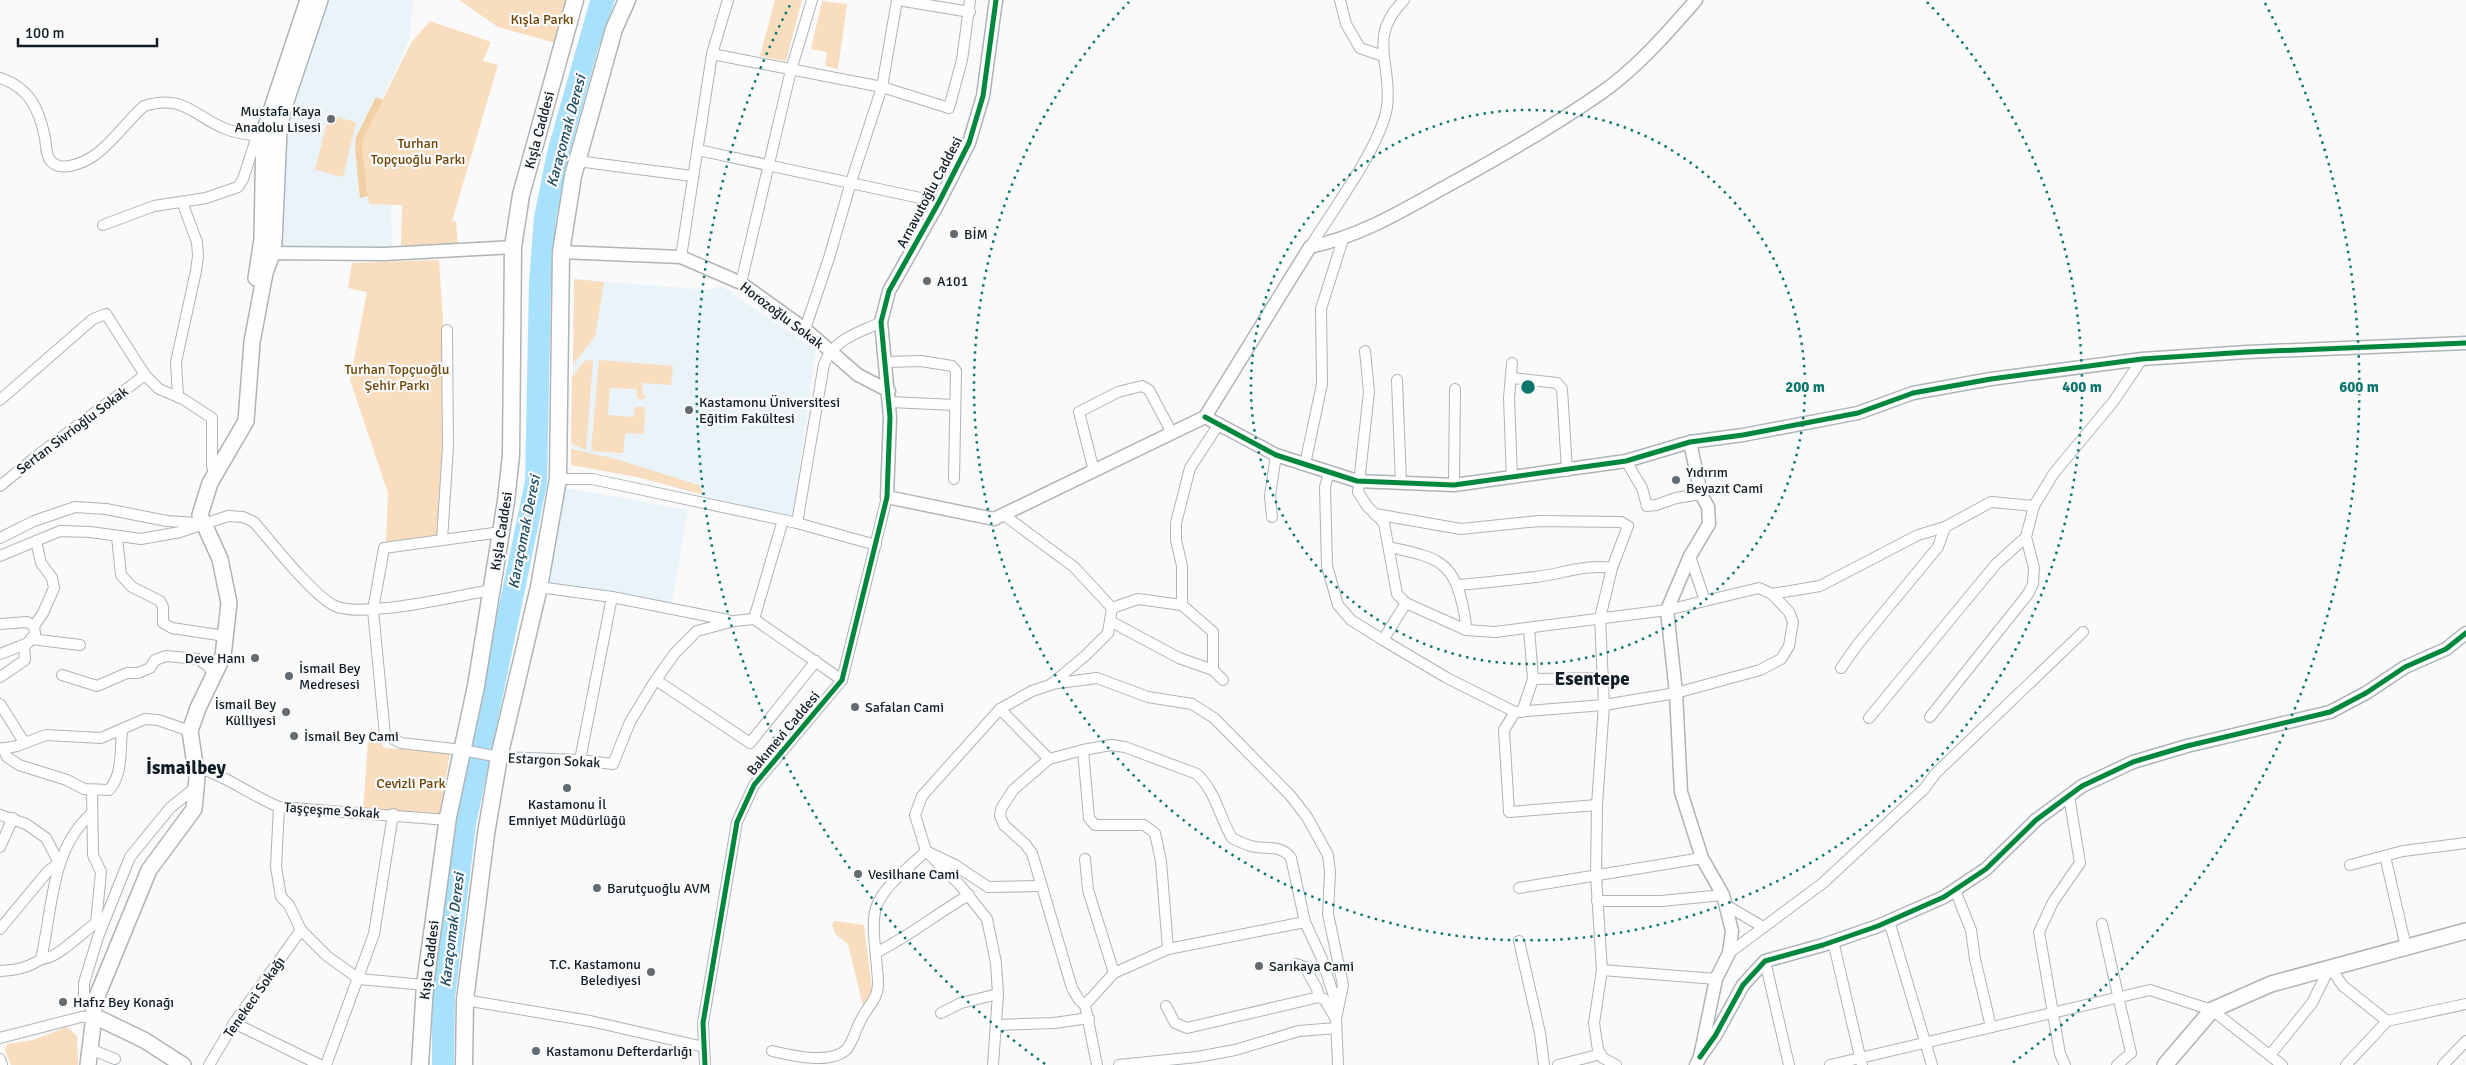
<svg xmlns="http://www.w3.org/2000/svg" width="2466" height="1065" viewBox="0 0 2466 1065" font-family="Signika,sans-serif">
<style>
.built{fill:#e9f3f8}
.green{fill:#f8ddbf}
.forest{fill:#f2cfa5}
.water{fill:#a8e1fc}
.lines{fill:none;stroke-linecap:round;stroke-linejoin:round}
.minor-casing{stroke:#aeb4b7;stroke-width:12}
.tertiary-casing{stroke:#aeb4b7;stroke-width:15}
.secondary-casing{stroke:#aeb4b7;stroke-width:18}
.primary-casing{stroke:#aeb4b7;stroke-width:19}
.minor{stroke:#fefefe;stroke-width:10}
.tertiary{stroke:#fefefe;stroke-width:12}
.secondary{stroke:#fefefe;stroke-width:15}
.primary{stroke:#fefefe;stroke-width:16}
.cycleway-casing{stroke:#fafafa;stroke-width:8}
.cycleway{stroke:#00873e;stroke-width:5}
.ring{fill:none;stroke:#0f766e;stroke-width:2.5;stroke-dasharray:2.5 5}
.poi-dot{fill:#636b70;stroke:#fafafa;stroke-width:2}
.labels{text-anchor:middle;stroke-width:4.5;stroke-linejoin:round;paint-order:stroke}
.park-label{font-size:14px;fill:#6e4505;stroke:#fafafa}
.poi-label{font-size:14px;fill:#111e25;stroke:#fafafa;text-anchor:start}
.street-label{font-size:14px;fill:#111e25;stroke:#fafafa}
.water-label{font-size:15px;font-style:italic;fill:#1f4d61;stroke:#fafafa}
.district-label{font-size:19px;font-weight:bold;fill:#111e25;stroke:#fafafa}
.centre{fill:#0f766e;stroke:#fafafa;stroke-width:2.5}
.ring-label{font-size:15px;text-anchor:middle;font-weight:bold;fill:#0f766e;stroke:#fafafa;stroke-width:4.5;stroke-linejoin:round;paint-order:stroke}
</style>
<rect width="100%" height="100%" fill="#fafafa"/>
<!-- built -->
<g class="built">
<polygon points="324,0 414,0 408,43 363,139 362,149 369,203 391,204 392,249 318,246 310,251 277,251 282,159 293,90"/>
<polygon points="574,279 709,290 723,287 816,350 792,519 637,477 571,465"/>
<polygon points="566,488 688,510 671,607 547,583"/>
</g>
<!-- green -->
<g class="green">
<polygon points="459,0 569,0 555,43 498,27"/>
<polygon points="775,0 802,0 786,61 760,56"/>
<polygon points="822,1 847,4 838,69 825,66 827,52 811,49"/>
<polygon points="430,21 491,42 483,61 498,65 452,221 456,222 458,244 436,248 401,245 402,205 369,204 362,149 363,139 411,43"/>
<polygon points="329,115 356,122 343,177 315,170"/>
<polygon points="439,260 443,321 441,536 386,543 388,493 350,380 367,292 348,288 352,263"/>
<polygon points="574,279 604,282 595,336 573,365"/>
<polygon points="586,359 593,362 586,450 571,443 572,377"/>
<polygon points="599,360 673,366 671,385 643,383 642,394 646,395 645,399 637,399 637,389 610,388 608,415 634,417 635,407 645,407 644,434 625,433 623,453 591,451"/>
<polygon points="571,449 612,458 699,485 704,495 637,477 571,465"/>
<polygon points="373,729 384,748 450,752 439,818 363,812 368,740 371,730"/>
<polygon points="834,921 864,925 873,998 863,1006 848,944 835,934 832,925"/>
<polygon points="67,1027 77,1036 78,1065 11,1065 5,1051 7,1044 33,1040"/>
</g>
<!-- forest -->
<polygon class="forest" points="376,97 383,100 363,139 362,149 368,196 360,198 355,149 356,137"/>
<!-- water -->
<polygon class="water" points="590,0 615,0 598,49 568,158 556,220 551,284 547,484 476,825 455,997 454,1065 432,1065 432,1021 435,968 458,801 525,481 529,283 534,217 547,152"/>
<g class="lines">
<!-- minor casing -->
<g class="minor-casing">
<g id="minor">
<polyline points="898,0 970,12"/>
<polyline points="1340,0 1346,24 1360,48 1383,56"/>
<polyline points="712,54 882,87 949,108 962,60 970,0"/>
<path d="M0 78C30 88 39 109 45 138 46 145 46 155 50 160 60 174 85 162 95 155 113 142 127 121 144 106 185 94 193 116 226 129 236 133 246 134 257 136"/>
<polyline points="698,150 939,202"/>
<polyline points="577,161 692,176"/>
<polyline points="103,225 154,206 206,198 238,187 243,179 257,136 262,133"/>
<path d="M1310 247C1332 211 1381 146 1387 107 1393 64 1366 38 1404 0"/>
<polyline points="681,257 712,54 728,0"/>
<polyline points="741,283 791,70 812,0"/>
<polyline points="805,329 829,258 851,182 882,87 897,0"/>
<polyline points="1365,351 1369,392 1358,492 1367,506 1384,523 1397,594 1406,603 1466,630 1495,632 1667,610 1759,588 1772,594 1820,586 1918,535 1945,527 1991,502 2034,506"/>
<polyline points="886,362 921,361 952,366 956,371 954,479"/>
<polyline points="1512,378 1557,383 1562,389 1567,471"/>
<polyline points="1397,380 1401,483"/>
<polyline points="178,397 176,362 196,271 198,256 197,242 182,202"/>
<polyline points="0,400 93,319 106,314 145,375 159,389 183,399 212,418 212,465 214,475"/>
<polyline points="890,402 955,405"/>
<polyline points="1626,461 1642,488 1647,506 1656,505 1676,498 1701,494"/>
<polyline points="1305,464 1322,384 1321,309 1343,239"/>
<polyline points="1094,471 1079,412 1118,392 1142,386 1149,390 1172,433"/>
<polyline points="1329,472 1325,487 1327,566 1338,605 1351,620 1383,640 1447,678 1515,712 1604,705 1676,693 1760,670 1781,659 1789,646 1793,622 1789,612 1772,594"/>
<polyline points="1512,478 1509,398 1512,363"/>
<polyline points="558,479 592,479 797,523 876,545"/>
<polyline points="1454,485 1455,389"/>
<polyline points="0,486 38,455 145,375"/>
<polyline points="1375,514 1461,529 1539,521 1621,522 1628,526 1612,568 1600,618 1604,705 1597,805 1596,875 1602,970 1594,1023 1598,1050 1603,1058 1616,1065"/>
<polyline points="1272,517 1270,496 1276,455"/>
<path d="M797 523 824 364C835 338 857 334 881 322"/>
<polyline points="501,532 384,548 373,610 385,735 401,743 463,750 499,757 580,760 613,764 630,722 653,684 675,653 697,631 734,621 754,619 842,680"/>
<polyline points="117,537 121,575 132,587 160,601 163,607 163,623 172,628 225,636"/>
<polyline points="0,538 34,521 75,507 106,509 167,521 198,523"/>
<polyline points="442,540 448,447 447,330"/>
<path d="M1389 547C1426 556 1451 556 1461 599 1464 610 1466 619 1466 630"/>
<path d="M0 556 60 531 90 532 141 539 180 532 228 516 243 517 254 522C272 543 311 593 333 605 359 620 459 595 492 590"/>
<polyline points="1690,556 1705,601"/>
<path d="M1458 585C1484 583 1510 580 1535 577 1562 574 1585 564 1612 568"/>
<polyline points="539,587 612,597 728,620"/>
<polyline points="1182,605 1182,566 1176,540 1176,523 1190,468 1219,424"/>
<polyline points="1182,605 1213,632 1213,670"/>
<polyline points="1112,608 1138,599 1182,605"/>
<polyline points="754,619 783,520"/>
<polyline points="1110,621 1179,658 1213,670 1223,680"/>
<polyline points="0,624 27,622 34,626 35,634 28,643 0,654"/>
<polyline points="34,626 43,613 54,588 52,578 41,563 36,541"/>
<polyline points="31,639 80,645"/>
<polyline points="1383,640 1406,603"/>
<polyline points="1841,668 1858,644 1938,547 1945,527"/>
<polyline points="62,675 97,686 127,673 138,673 150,668 155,660 166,656 198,659 208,666 215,676"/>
<polyline points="0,677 25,660 24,646"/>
<polyline points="1533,679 1604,678"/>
<polyline points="656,680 750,743 816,661"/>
<polyline points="1051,684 1097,678 1148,697 1192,704 1214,718 1290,795 1307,817 1328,855 1330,872 1328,914 1343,985 1336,1019 1338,1065"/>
<polyline points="0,704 24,742"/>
<polyline points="1000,709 1049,759"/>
<polyline points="1515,712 1504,730 1509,812 1597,805"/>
<polyline points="1522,712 1533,679 1529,628"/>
<polyline points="1930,717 2028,594 2033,584 2034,568 2026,537 2034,506 2054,473 2113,402 2142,359"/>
<polyline points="1869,718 1996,564 2026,537"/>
<path d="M3 748 7 757 19 765 67 780 84 789 109 790C123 775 120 749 122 730"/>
<polyline points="0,749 17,746 46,735 101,738 145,719 158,720 190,731"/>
<polyline points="1083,750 1089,818 1095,825 1144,825 1155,833 1161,861 1168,949"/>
<polyline points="580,760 612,597"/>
<path d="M196 767C227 776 250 795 279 807L448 820"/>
<polyline points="92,791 93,855 101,872 96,923"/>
<polyline points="279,807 276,867 281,897 289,905 301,930 327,956 359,979 425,985"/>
<polyline points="0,815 26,824 46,838 59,863 48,871 0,929"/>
<polyline points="0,847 13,818"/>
<polyline points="2385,856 2406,947"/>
<polyline points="1085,859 1088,890 1114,973"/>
<polyline points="2350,865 2403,851 2466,843"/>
<polyline points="1519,888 1702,858"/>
<polyline points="1955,890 1971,930 1975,959 1991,1027"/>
<polyline points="1597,901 1661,901 1723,895"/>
<polyline points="1726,905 1763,927"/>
<polyline points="1889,921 1932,1065"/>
<polyline points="2102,924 2131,1053 2117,1065"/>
<polyline points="1519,941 1540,1033 1544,1065"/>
<polyline points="1833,941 1862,1065"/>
<path d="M877 952C910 936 937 913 969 895"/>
<polyline points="1729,953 1823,883 1924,789 1936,773 2083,632"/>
<path d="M41 959C59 959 84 929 101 920"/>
<polyline points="1765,961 1789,1065"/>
<polyline points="1296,964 1305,967 1317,989 1319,997 1324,999 1336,1019"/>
<polyline points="1602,970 1716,979"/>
<path d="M0 971C16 970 28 968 41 959 53 908 50 850 92 813"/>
<polyline points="465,1000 590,1021 704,1047"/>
<path d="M1085 1005 1079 1000 1072 988 1032 853 1025 844 1004 825 1000 816 1001 809 1013 790 1049 759 1083 750 1111 745 1125 747 1197 774C1216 792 1219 816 1232 838 1238 841 1244 844 1251 846 1266 850 1281 844 1291 858L1305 922"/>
<polyline points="93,1006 84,995 84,983 98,937 130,857 170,808 196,787"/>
<polyline points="1166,1006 1175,1023 1187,1028 1319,997"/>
<polyline points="941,1013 961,1003 998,994"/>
<polyline points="234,1023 320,1065"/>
<polyline points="997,1025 1054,1023 1089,1018"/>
<polyline points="0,1038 81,1017 94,1016"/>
<polyline points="88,1048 115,1059"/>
<path d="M772 1051C793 1056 831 1065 847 1049 854 1039 856 1028 862 1018 868 1006 878 999 878 984 878 964 870 926 876 908 883 886 909 868 926 851L955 865 988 887 1040 886"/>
<polyline points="2270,1055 2312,1003 2330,967 2343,986 2387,1021"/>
<polyline points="0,1059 2,1065"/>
<polyline points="209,1065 234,1023 301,930"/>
<polyline points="326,1065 374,934 393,814"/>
<polyline points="705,1065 703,1023 737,822 754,785 842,680 887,497"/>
<polyline points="993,1065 998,994 996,963 987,919 960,885 926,851 915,815 922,796 1000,709 1032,691 1050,685 1085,656 1108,633 1112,608 1074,567 1004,515"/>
<polyline points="1097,1065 1085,1005 1114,973 1168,949 1305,922 1322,959 1337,1006"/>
<polyline points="1119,1065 1197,1057 1235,1050 1299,1031 1336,1028"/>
<polyline points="1558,1065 1601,1054"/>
<polyline points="1830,1065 2150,990 2212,1010 2282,1065"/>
<polyline points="2065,1065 2060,1054 2039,932 2053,902 2080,863 2069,796"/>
<polyline points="2346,1065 2387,1021 2466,1004"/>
<polyline points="2443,1065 2466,1041"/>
</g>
</g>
<!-- tertiary casing -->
<g class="tertiary-casing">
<g id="tertiary">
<path d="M996 0 983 96 969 143 939 202 889 291 881 322 890 417 887 497 994 519 1205 417 1310 247C1361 236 1400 212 1445 187 1498 158 1551 128 1601 93 1636 69 1668 32 1696 0"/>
<polyline points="561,252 681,257 741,283 805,329 858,375 889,391"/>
<polyline points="263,253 385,254 513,247"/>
<polyline points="1205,417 1276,455 1357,481 1454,485 1626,461 1690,442 1743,435 1858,413 1913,393 1991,379 2142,359 2247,352 2466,343"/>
<polyline points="1690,442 1701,494 1708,507 1709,524 1690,556 1667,610 1676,693 1681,792 1702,858 1723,895 1732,931 1729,953 1716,979 1700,1057 1696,1065"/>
<polyline points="1700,1057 1715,1036 1743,985 1765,961 1823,945 1878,926 1944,897 1986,869 2036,820 2082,786 2133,762 2187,746 2330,712 2366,693 2405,667 2446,649 2466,633"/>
</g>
</g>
<!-- secondary casing -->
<g class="secondary-casing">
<g id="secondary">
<polyline points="256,278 262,239 264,132 308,0"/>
<polyline points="94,1016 144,1040 183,1065"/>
<polyline points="88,1065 94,1016 93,1006 149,870 194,809 197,778 190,731 198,708 223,656 229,603 220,559 200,515 210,483 246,421 252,342 265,273 272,254 274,243 279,131 283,110 320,0"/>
<polyline points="2165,1065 2212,1010 2271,984 2466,931"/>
</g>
</g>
<!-- primary casing -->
<g class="primary-casing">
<g id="primary">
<polyline points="420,1065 425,985 448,817 476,686 506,501 511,455 513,247 521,195 575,0"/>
<polyline points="464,1065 465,1000 486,834 499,757 539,587 558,479 561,252 573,176 614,29 627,0"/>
</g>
</g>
<!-- minor -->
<use href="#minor" class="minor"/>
<!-- tertiary -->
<use href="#tertiary" class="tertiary"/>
<!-- secondary -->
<use href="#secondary" class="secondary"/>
<!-- primary -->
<use href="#primary" class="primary"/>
<!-- cycleway casing -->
<g class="cycleway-casing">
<g id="cycleway">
<polyline points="1205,417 1276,455 1357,481 1454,485 1626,461 1690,442 1743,435 1858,413 1913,393 1991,379 2142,359 2247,352 2466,343"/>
<polyline points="1700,1057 1715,1036 1743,985 1765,961 1823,945 1878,926 1944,897 1986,869 2036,820 2082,786 2133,762 2187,746 2330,712 2366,693 2405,667 2446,649 2466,633"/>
<polyline points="705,1065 703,1023 737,822 754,785 842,680 887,497 890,417 881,322 889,291 939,202 969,143 983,96 996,0"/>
</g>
</g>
<!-- cycleway -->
<use href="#cycleway" class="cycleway"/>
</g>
<!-- distance rings -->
<g class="ring">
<circle cx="1528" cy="387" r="277"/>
<path d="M1927 2A554 554 0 1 1 1129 2"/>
<path d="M1045 1064A831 831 0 0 1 791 3M2265 3A831 831 0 0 1 2011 1064"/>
</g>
<!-- markers -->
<g class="poi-dot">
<circle cx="331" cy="119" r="5"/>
<circle cx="954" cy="234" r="5"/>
<circle cx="927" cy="281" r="5"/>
<circle cx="689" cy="410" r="5"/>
<circle cx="1676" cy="480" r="5"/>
<circle cx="255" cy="658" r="5"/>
<circle cx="289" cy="676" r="5"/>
<circle cx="855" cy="707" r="5"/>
<circle cx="286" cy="712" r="5"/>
<circle cx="294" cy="736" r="5"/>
<circle cx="567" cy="788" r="5"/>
<circle cx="858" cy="874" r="5"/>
<circle cx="597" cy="888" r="5"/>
<circle cx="1259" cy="966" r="5"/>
<circle cx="651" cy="972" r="5"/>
<circle cx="63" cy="1002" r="5"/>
<circle cx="536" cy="1051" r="5"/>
</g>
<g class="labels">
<!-- park labels -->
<g class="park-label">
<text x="542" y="24">Kışla Parkı</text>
<text x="418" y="148">Turhan<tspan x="418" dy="16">Topçuoğlu Parkı</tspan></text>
<text x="397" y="374">Turhan Topçuoğlu<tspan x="397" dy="16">Şehir Parkı</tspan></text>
<text x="411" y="788">Cevizli Park</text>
</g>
<!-- poi labels -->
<g class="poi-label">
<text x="321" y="116" text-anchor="end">Mustafa Kaya<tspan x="321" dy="16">Anadolu Lisesi</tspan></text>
<text x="964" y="239">BİM</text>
<text x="937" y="286">A101</text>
<text x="699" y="407">Kastamonu Üniversitesi<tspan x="699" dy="16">Eğitim Fakültesi</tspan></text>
<text x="1686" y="477">Yıdırım<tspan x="1686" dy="16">Beyazıt Cami</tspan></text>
<text x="245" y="663" text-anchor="end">Deve Hanı</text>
<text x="299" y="673">İsmail Bey<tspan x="299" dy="16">Medresesi</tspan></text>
<text x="276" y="709" text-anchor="end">İsmail Bey<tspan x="276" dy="16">Külliyesi</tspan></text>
<text x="865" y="712">Safalan Cami</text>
<text x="304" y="741">İsmail Bey Cami</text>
<text x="567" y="809" text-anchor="middle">Kastamonu İl<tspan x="567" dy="16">Emniyet Müdürlüğü</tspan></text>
<text x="868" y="879">Vesilhane Cami</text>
<text x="607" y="893">Barutçuoğlu AVM</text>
<text x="641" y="969" text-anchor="end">T.C. Kastamonu<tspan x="641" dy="16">Belediyesi</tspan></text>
<text x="1269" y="971">Sarıkaya Cami</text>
<text x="73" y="1007">Hafız Bey Konağı</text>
<text x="546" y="1056">Kastamonu Defterdarlığı</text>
</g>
<!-- street labels -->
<g class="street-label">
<text transform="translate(539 130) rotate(-75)" y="5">Kışla Caddesi</text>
<text transform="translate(929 192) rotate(-62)" y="5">Arnavutoğlu Caddesi</text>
<text transform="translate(782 315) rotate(37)" y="5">Horozoğlu Sokak</text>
<text transform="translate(72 430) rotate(-37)" y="5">Sertan Sivrioğlu Sokak</text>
<text transform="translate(501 531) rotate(-81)" y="5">Kışla Caddesi</text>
<text transform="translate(783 733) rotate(-50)" y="5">Bakımevi Caddesi</text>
<text transform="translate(554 760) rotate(3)" y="5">Estargon Sokak</text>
<text transform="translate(332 810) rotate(4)" y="5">Taşçeşme Sokak</text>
<text transform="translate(429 960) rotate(-83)" y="5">Kışla Caddesi</text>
<text transform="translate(254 997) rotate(-55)" y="5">Tenekeci Sokağı</text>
</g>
<!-- water labels -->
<g class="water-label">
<text transform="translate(566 131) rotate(-75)" y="5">Karaçomak Deresi</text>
<text transform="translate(524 532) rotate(-79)" y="5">Karaçomak Deresi</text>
<text transform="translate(452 930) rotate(-83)" y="5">Karaçomak Deresi</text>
</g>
<!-- district labels -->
<g class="district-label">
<text x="1592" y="685">Esentepe</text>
<text x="186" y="774">İsmailbey</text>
</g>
</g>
<circle cx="1528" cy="387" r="8" class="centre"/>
<g class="ring-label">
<text x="1805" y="392">200 m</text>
<text x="2082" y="392">400 m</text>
<text x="2359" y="392">600 m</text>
</g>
<!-- scale -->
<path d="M18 38v8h139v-8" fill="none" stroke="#111e25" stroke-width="2.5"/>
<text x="25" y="38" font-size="15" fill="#111e25" stroke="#fafafa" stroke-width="4" paint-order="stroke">100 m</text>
</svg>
